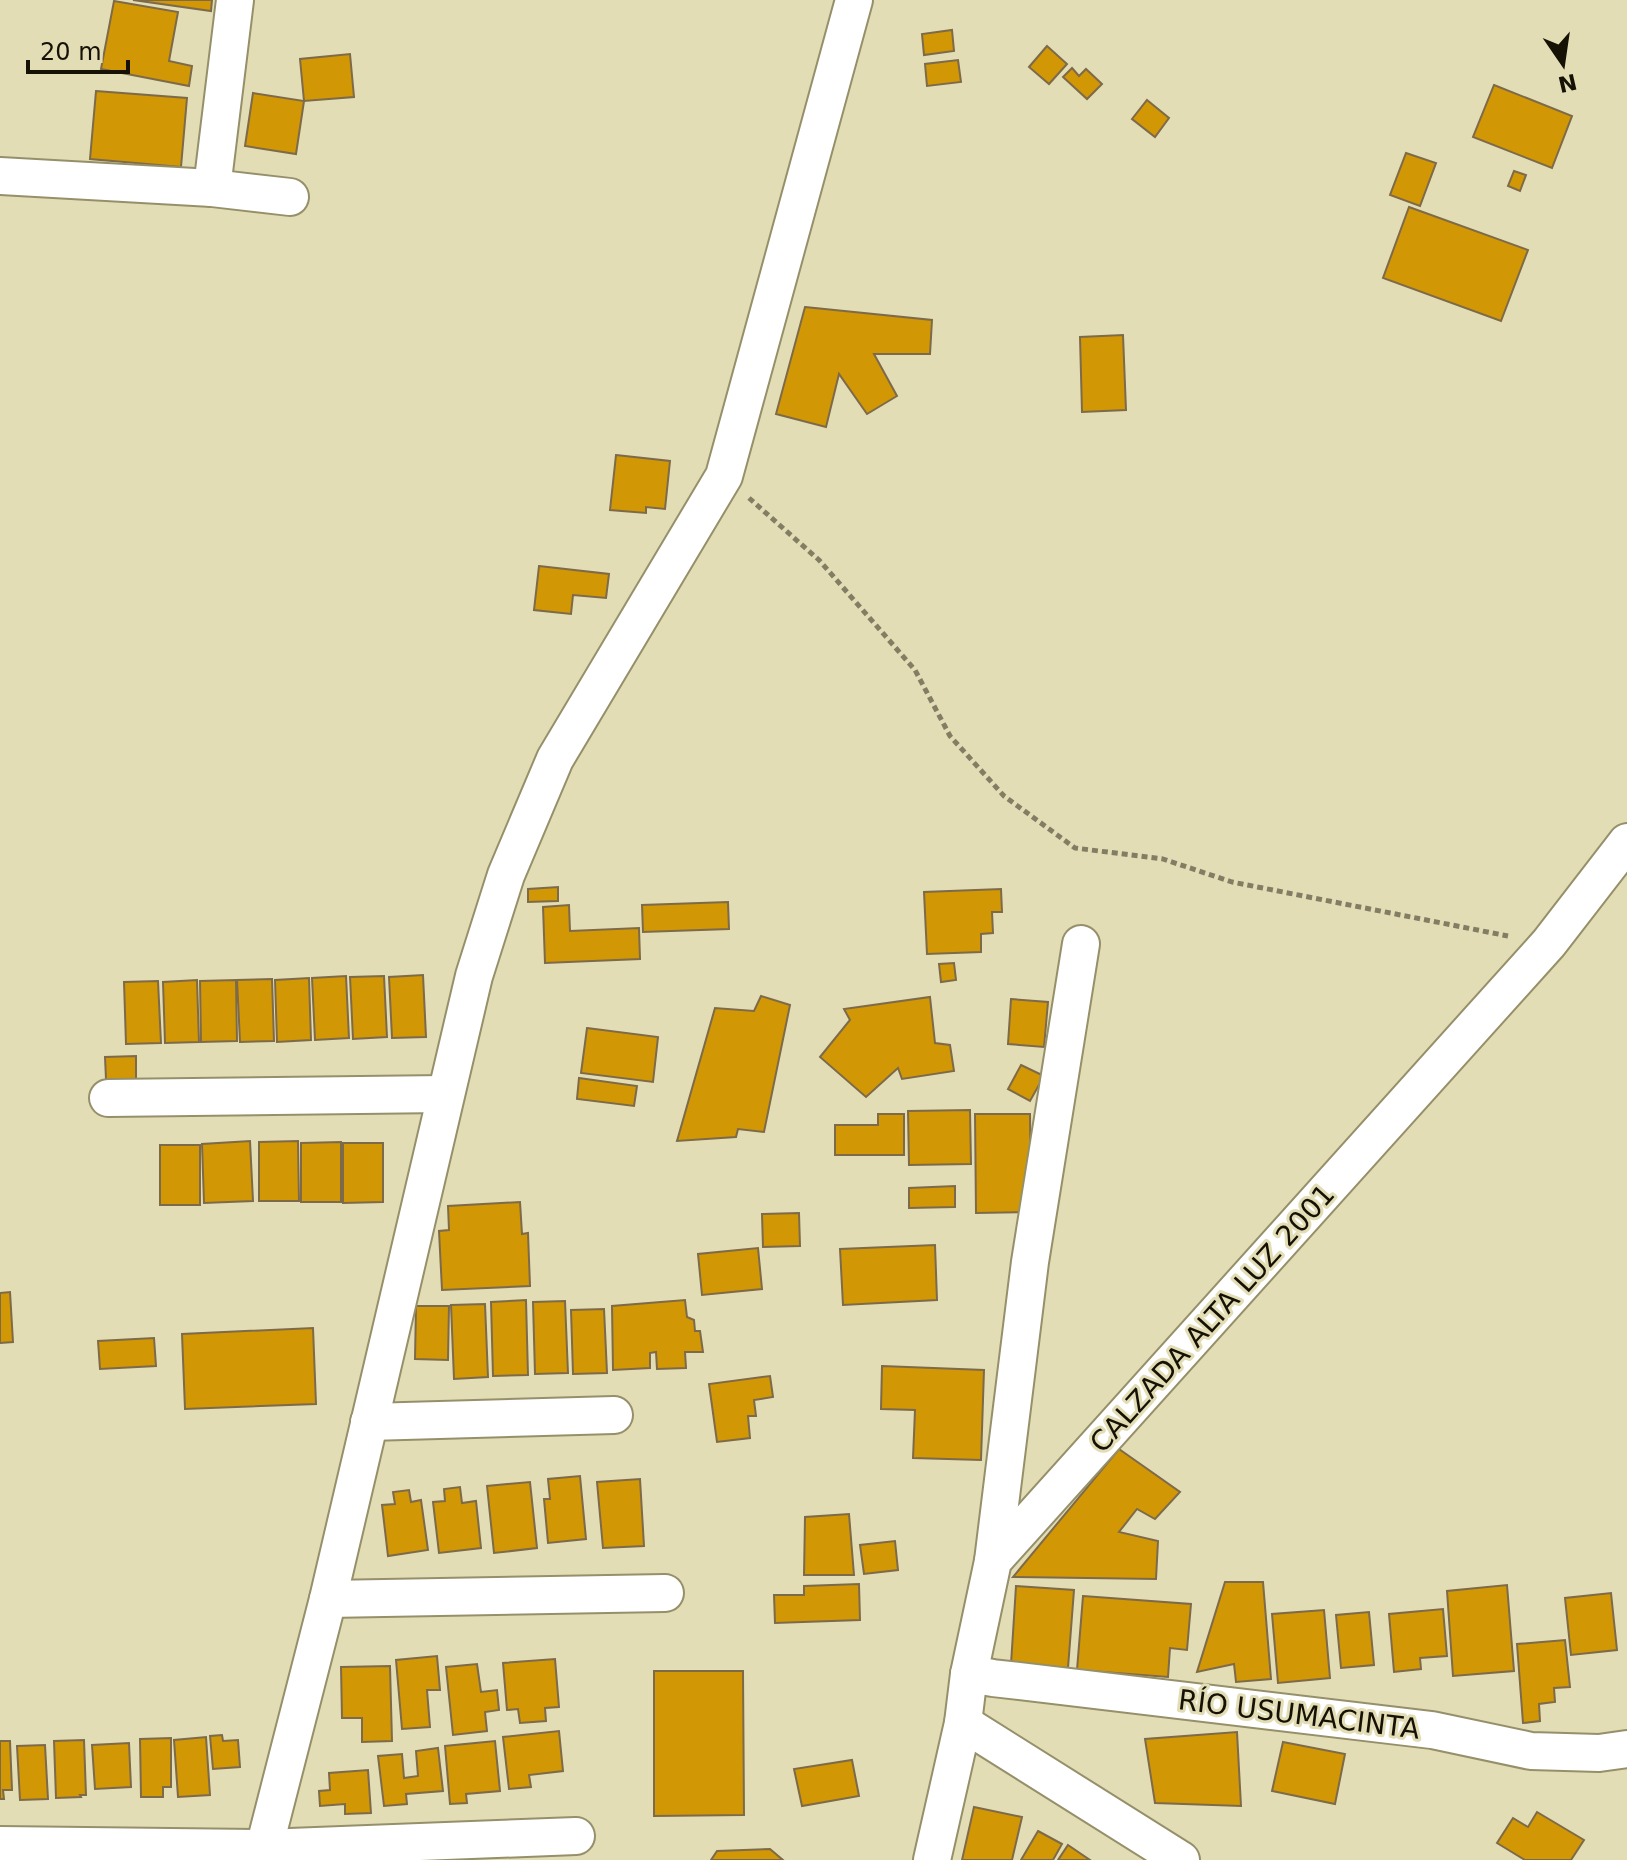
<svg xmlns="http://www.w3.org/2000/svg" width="1627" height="1860" viewBox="0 0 1627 1860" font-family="'DejaVu Sans',sans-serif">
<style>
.building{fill:#d29704;stroke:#7d6a49;stroke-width:2}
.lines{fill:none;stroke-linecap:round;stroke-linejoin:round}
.street-casing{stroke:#95906a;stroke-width:40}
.path{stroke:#837e63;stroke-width:5;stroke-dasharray:6 4;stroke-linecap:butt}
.street{stroke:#fff;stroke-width:36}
.labels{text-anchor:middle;stroke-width:6;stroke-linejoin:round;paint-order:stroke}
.street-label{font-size:28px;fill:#151205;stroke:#e3ddb6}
</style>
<rect width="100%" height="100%" fill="#e3ddb6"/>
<!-- building -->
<g class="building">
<polygon points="133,0 212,0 211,11"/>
<polygon points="114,1 178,12 169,61 192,66 189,86 101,69"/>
<polygon points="952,30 954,51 924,55 922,34"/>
<polygon points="1047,46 1067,64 1049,84 1029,67"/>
<polygon points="350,54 354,97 304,101 300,59"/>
<polygon points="958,60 961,82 927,86 925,64"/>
<polygon points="1072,68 1079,76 1086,69 1102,84 1087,99 1063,77"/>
<polygon points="1494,85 1572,116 1552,168 1473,137"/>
<polygon points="96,91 187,98 181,167 90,159"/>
<polygon points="253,93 304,101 296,154 245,146"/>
<polygon points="1147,100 1169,118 1155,137 1132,119"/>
<polygon points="1406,153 1436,163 1420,206 1390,195"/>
<polygon points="1514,171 1526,175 1520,191 1508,186"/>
<polygon points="1409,207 1528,250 1501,321 1383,278"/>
<polygon points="805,307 932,320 930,354 874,354 897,396 867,414 839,374 826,427 776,414"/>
<polygon points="1123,335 1126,410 1082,412 1080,337"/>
<polygon points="616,455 670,461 665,509 646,507 646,513 610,510"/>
<polygon points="539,566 609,574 606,598 573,595 571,614 534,610"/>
<polygon points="558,887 558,901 528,902 528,889"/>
<polygon points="1001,889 1002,912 992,912 993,933 981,934 981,952 927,954 924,892"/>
<polygon points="728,902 729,929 643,932 642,905"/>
<polygon points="569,905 570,931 639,928 640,959 545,963 543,907"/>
<polygon points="954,963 956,980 941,982 939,964"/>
<polygon points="423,975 426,1037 392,1038 389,977"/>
<polygon points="346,976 349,1038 315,1040 312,978"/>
<polygon points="384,976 387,1037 353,1039 350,977"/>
<polygon points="309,978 311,1040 277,1042 275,980"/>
<polygon points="272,979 274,1041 240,1042 237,980"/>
<polygon points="197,980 199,1042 165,1043 163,982"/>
<polygon points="236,980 237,1041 201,1042 200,981"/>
<polygon points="158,981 161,1043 126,1044 124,982"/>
<polygon points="761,996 790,1005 764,1132 738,1129 736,1137 677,1141 715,1008 754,1011"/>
<polygon points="930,997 935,1043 950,1045 954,1071 902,1079 898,1068 866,1097 820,1057 850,1020 844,1009"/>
<polygon points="1011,999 1048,1002 1044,1047 1008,1044"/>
<polygon points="587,1028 658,1037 653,1082 581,1073"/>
<polygon points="136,1056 136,1079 106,1079 105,1057"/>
<polygon points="1021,1065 1044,1076 1030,1101 1008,1089"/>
<polygon points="579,1078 637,1086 634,1106 577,1099"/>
<polygon points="970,1110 971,1164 909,1165 908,1111"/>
<polygon points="878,1114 904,1114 904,1155 835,1155 835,1125 878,1125"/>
<polygon points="975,1114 1030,1114 1031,1212 976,1213"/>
<polygon points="250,1141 253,1201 204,1203 202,1144"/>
<polygon points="298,1141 299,1201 259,1201 259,1142"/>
<polygon points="341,1142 341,1202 301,1202 301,1143"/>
<polygon points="343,1143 383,1143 383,1202 343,1203"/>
<rect x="160" y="1145" width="40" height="60"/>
<polygon points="955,1186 955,1207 909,1208 909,1188"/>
<polygon points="520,1202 522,1234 528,1233 530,1286 442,1290 439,1231 449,1230 448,1206"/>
<polygon points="799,1213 800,1246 763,1247 762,1214"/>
<polygon points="935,1245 937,1300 843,1305 840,1249"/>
<polygon points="758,1248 762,1289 702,1295 698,1254"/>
<polygon points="10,1292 13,1342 0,1343 0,1293"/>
<polygon points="526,1300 528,1375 493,1376 491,1302"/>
<polygon points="685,1300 687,1317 694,1320 695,1331 700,1331 703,1352 685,1352 686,1368 657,1369 656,1352 650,1353 650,1368 613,1370 612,1306"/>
<polygon points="565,1301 568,1373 535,1374 533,1302"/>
<polygon points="485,1304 488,1377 454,1379 451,1305"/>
<polygon points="416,1306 449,1306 448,1360 415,1359"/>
<polygon points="604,1309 607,1373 573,1374 571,1310"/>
<polygon points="313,1328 316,1404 185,1409 182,1334"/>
<polygon points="154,1338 156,1366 100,1369 98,1341"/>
<polygon points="882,1366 984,1370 981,1460 913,1458 915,1410 881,1409"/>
<polygon points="770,1376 773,1397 754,1400 756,1416 748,1416 750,1438 717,1442 709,1384"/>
<polygon points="1119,1449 1180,1492 1155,1519 1137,1509 1119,1532 1158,1541 1156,1579 1013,1577"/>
<polygon points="580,1476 586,1539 548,1543 544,1499 550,1499 548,1479"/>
<polygon points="640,1479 644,1546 603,1548 597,1482"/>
<polygon points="530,1482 537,1548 494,1553 487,1486"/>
<polygon points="460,1487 462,1503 476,1501 481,1548 439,1553 433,1502 445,1501 444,1489"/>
<polygon points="409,1490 411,1502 421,1500 428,1550 388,1556 382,1505 395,1504 393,1492"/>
<polygon points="849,1514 854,1575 804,1575 805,1517"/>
<polygon points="895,1541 898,1570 864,1574 860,1545"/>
<polygon points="1225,1582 1263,1582 1271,1679 1236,1682 1234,1664 1197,1672"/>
<polygon points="859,1584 860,1620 775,1623 774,1595 804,1595 804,1586"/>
<polygon points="1507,1585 1514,1671 1453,1676 1447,1591"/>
<polygon points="1016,1586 1074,1590 1068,1668 1011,1664"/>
<polygon points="1611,1593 1617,1650 1571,1655 1565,1598"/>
<polygon points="1083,1596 1191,1604 1187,1650 1170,1648 1168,1677 1077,1670"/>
<polygon points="1443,1609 1447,1656 1420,1658 1421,1669 1394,1672 1389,1614"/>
<polygon points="1324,1610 1330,1678 1278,1683 1272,1614"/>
<polygon points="1369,1612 1374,1665 1341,1668 1336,1615"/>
<polygon points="1565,1640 1570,1687 1554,1688 1555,1702 1539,1704 1540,1721 1523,1723 1517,1644"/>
<polygon points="437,1656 440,1690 427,1690 430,1727 402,1729 396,1660"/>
<polygon points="555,1659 559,1707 545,1708 546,1721 520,1723 518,1709 507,1710 503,1663"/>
<polygon points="477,1664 481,1692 497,1690 499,1710 485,1712 487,1731 453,1735 446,1667"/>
<polygon points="390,1666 392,1741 362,1742 362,1718 342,1718 341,1667"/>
<polygon points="654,1671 743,1671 744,1815 654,1816"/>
<polygon points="559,1731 563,1771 529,1775 531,1787 509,1789 503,1737"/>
<polygon points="1237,1732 1241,1806 1155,1803 1145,1739"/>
<polygon points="222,1735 223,1741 238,1740 240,1767 213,1769 210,1736"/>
<polygon points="206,1737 210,1795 178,1797 174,1740"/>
<polygon points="171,1738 171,1787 163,1787 163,1797 141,1797 140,1739"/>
<polygon points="84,1740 86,1795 80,1795 81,1797 56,1798 54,1741"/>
<polygon points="0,1741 10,1741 12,1790 3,1790 4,1799 0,1799"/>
<polygon points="495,1741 500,1791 466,1794 467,1803 450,1804 445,1746"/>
<polygon points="1283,1742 1345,1754 1335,1804 1272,1791"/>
<polygon points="129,1743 131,1787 95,1789 92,1745"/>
<polygon points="45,1745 48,1799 20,1800 17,1746"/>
<polygon points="438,1748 443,1791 406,1794 407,1804 384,1806 378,1756 402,1754 404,1778 418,1776 416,1751"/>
<polygon points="852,1760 859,1796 802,1806 794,1769"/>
<polygon points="368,1770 371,1813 345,1814 345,1804 320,1806 319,1791 330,1790 329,1773"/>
<polygon points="974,1807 1022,1817 1012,1860 962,1860"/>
<polygon points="1537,1812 1584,1840 1571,1860 1525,1860 1497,1843 1513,1818 1528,1827"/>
<polygon points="1038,1831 1062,1844 1053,1860 1021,1860"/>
<polygon points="1068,1845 1090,1860 1058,1860"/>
<polygon points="770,1849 783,1860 711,1860 717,1851"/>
</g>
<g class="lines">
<!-- street casing -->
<g class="street-casing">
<g id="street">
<polyline points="0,176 212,188 290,197"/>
<polyline points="212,188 235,0"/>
<polyline points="108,1098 445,1094"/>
<polyline points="369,1422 614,1415"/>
<polyline points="993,1561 1030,1262 1081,944"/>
<polyline points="328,1599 665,1593"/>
<polyline points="969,1674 993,1678 1432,1730 1531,1751 1599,1753 1627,1749"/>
<polyline points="963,1723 1181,1860"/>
<polyline points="0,1845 264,1848 576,1836"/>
<polyline points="261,1860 328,1599 474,976 506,875 555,759 724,476 854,0"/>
<polyline points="932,1860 963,1723 969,1674 993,1561 1549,943 1627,842"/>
</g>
</g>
<!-- path -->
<polyline class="path" points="749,498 819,560 915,670 950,736 1004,796 1075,848 1163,859 1232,882 1508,936"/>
<!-- street -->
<use href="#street" class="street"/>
</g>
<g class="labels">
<!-- street labels -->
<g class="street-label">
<text transform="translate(1212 1318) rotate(-48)" y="10">CALZADA ALTA LUZ 2001</text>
<text transform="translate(1299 1714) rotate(7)" y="10">RÍO USUMACINTA</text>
</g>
</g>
<!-- north arrow -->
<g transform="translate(1563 64) rotate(167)" stroke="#e3ddb6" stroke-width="6" paint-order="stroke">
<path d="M0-6L14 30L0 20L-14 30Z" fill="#151205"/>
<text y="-12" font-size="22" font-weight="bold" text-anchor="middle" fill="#151205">N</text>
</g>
<!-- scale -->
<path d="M28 60v12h100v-12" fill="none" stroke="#151205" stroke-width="4"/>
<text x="40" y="60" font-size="24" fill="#151205" stroke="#e3ddb6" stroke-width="6" paint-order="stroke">20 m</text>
</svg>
